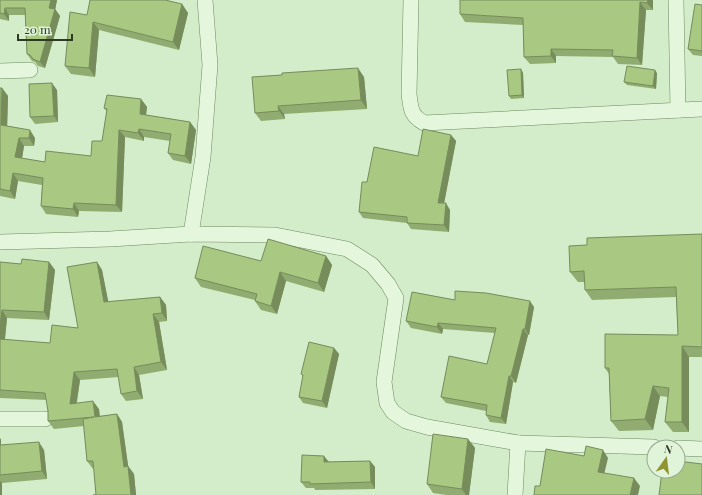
<svg xmlns="http://www.w3.org/2000/svg" width="702" height="495" viewBox="0 0 702 495" font-family="'Playfair Display',serif">
<style>
.lines{fill:none;stroke-linecap:round;stroke-linejoin:round}
.minor-casing{stroke:#71885f;stroke-width:16}
.minor{stroke:#e4f7dc;stroke-width:15}
.wall{fill:#91ac70}
.shaded-wall{fill:#768c5b}
.building{fill:#a9c882;stroke:#768c5b}
</style>
<rect width="100%" height="100%" fill="#d3ecc9"/>
<g class="lines">
<!-- minor casing -->
<g class="minor-casing">
<g id="minor">
<path d="M411 0 409 94C411 108 410 115 424 123L702 109"/>
<polyline points="676,0 678,110"/>
<polyline points="0,71 30,70"/>
<polyline points="191,234 203,157 210,65 205,0"/>
<polyline points="0,242 110,239 191,234 275,235 347,249 372,265 388,284 396,298 384,382 387,403 393,412 406,421 427,427 518,443"/>
<polyline points="0,419 45,419"/>
<polyline points="678,448 702,449"/>
<polyline points="515,495 518,443 654,447"/>
</g>
</g>
<!-- minor -->
<use href="#minor" class="minor"/>
</g>
<!-- wall -->
<g class="wall">
<polygon points="0,0 57,0 55,9 60,16 45,68 38,66 35,62 32,61 27,54 25,15 9,15 9,21 0,19"/>
<polygon points="460,0 653,0 653,10 646,10 642,65 618,64 613,57 556,56 556,63 530,64 524,57 523,25 465,22 460,14"/>
<polygon points="182,4 188,13 179,50 99,30 95,77 71,74 65,66 87,15"/>
<polygon points="702,5 702,56 693,55 688,49"/>
<polygon points="521,69 523,73 524,98 511,99 509,96"/>
<polygon points="657,73 656,89 627,85 624,82"/>
<polygon points="364,77 367,109 284,114 285,119 261,121 255,113"/>
<polygon points="0,88 2,88 8,96 7,126 35,138 34,146 24,146 22,158 45,162 91,156 102,141 107,112 104,108 141,99 147,107 146,115 190,122 196,130 191,164 173,160 168,153 170,141 144,137 144,141 125,137 122,212 79,211 78,217 46,214 41,206 42,185 18,181 15,199 0,196"/>
<polygon points="57,90 58,122 35,124 30,117"/>
<polygon points="451,135 456,141 444,203 450,210 449,232 411,229 407,223 363,218 359,212 367,182 418,156"/>
<polygon points="702,234 702,357 689,357 689,432 673,432 665,422 668,397 660,396 653,430 619,431 611,421 609,374 605,368 678,335 676,297 592,300 585,290 585,282 578,282 570,272 587,245"/>
<polygon points="326,256 332,265 324,292 286,281 277,314 261,310 255,301 255,300 201,287 195,278 261,261"/>
<polygon points="0,262 21,264 49,262 55,270 49,320 7,318 5,340 50,343 78,328 97,262 102,270 108,302 160,297 166,305 167,321 159,322 167,370 139,375 143,399 126,401 121,394 119,377 80,380 77,403 99,409 100,416 117,414 122,422 128,466 134,474 136,495 93,495 96,495 94,469 93,469 87,461 84,426 54,429 48,421 48,411 47,400 0,398"/>
<polygon points="534,307 529,335 528,335 516,383 513,382 506,424 490,422 486,415 486,411 446,403 441,397 487,364 495,333 443,329 442,334 411,328 406,321"/>
<polygon points="334,348 339,354 327,408 303,403 299,397 303,376 301,374"/>
<polygon points="0,438 1,440 1,445 44,450 47,479 2,483 2,495 0,495"/>
<polygon points="468,439 475,448 469,495 446,495 433,493 427,484"/>
<polygon points="370,461 375,467 375,489 315,490 314,488 306,488 301,482 328,462"/>
</g>
<!-- shaded-wall -->
<g class="shaded-wall">
<polygon points="51,0 57,0 55,11 55,9 60,16 45,68 40,62"/>
<polygon points="648,0 653,0 653,10 647,3"/>
<polygon points="640,2 646,10 642,65 637,58"/>
<polygon points="182,4 188,13 179,50 173,42"/>
<polygon points="5,8 9,15 9,21 4,14"/>
<polygon points="93,22 99,30 95,77 89,68"/>
<polygon points="551,49 556,56 556,63 551,56"/>
<polygon points="358,68 364,77 367,109 361,100"/>
<polygon points="521,69 523,73 524,98 522,95"/>
<polygon points="655,70 657,73 656,89 653,86"/>
<polygon points="52,83 57,90 58,122 54,116"/>
<polygon points="2,88 8,96 7,133 1,125"/>
<polygon points="141,99 147,107 145,122 140,114"/>
<polygon points="278,106 284,114 285,119 279,111"/>
<polygon points="190,122 196,130 191,164 185,156"/>
<polygon points="139,129 144,137 144,141 138,133"/>
<polygon points="30,130 35,138 34,146 29,138"/>
<polygon points="119,130 125,137 122,212 116,205"/>
<polygon points="451,135 456,141 443,209 438,203"/>
<polygon points="19,138 24,146 21,165 15,157"/>
<polygon points="13,173 18,181 15,199 10,191"/>
<polygon points="74,203 79,211 78,217 73,209"/>
<polygon points="446,203 450,210 449,232 444,225"/>
<polygon points="326,256 332,265 324,292 318,283"/>
<polygon points="49,262 55,270 49,320 44,312"/>
<polygon points="97,262 102,270 110,310 104,302"/>
<polygon points="280,272 286,281 277,314 271,306"/>
<polygon points="160,297 166,305 167,321 162,313"/>
<polygon points="530,301 534,307 529,335 525,329"/>
<polygon points="2,310 7,318 4,347 0,341 0,326"/>
<polygon points="153,314 159,322 167,370 161,362"/>
<polygon points="438,323 443,329 442,334 437,327"/>
<polygon points="523,329 528,335 516,383 511,376"/>
<polygon points="682,346 689,357 689,432 682,422"/>
<polygon points="334,348 339,354 327,408 322,401"/>
<polygon points="134,367 139,375 143,399 137,391"/>
<polygon points="74,372 80,380 75,411 70,404"/>
<polygon points="509,376 513,382 506,424 501,418"/>
<polygon points="653,386 660,396 653,430 645,419"/>
<polygon points="93,401 99,409 100,425 95,417"/>
<polygon points="117,414 122,422 129,472 128,466 134,474 136,495 131,495 124,467"/>
<polygon points="0,438 1,440 1,454 0,452"/>
<polygon points="468,439 475,448 469,495 466,495 462,489"/>
<polygon points="39,442 44,450 47,479 42,471"/>
<polygon points="603,450 608,458 603,479 598,472"/>
<polygon points="324,456 329,462 324,462"/>
<polygon points="370,461 375,467 375,489 371,482"/>
<polygon points="634,478 640,486 638,495 630,495"/>
<polygon points="0,481 2,483 2,495 0,495"/>
</g>
<!-- building -->
<g class="building">
<polygon points="0,0 51,0 49,8 55,9 40,62 33,59 30,55 27,54 25,8 5,8 4,14 0,13"/>
<polygon points="90,0 165,0 182,4 173,42 93,22 89,68 65,66 70,12 87,15"/>
<polygon points="460,0 648,0 647,3 640,2 637,58 612,56 613,50 551,49 551,56 524,57 523,18 460,14"/>
<polygon points="695,4 702,5 702,51 688,49"/>
<polygon points="627,66 655,70 653,86 624,82"/>
<polygon points="358,68 361,100 278,106 279,111 255,113 252,77 282,75 282,73"/>
<polygon points="521,69 522,95 509,96 507,70"/>
<polygon points="52,83 54,116 30,117 29,84"/>
<polygon points="0,88 2,88 1,125 30,130 29,138 19,138 15,157 45,162 46,151 91,156 92,141 102,141 107,109 104,108 107,95 141,99 140,114 190,122 185,156 168,153 171,134 139,129 138,133 119,130 116,205 74,203 73,209 41,206 43,178 13,173 10,191 0,189"/>
<polygon points="423,129 451,135 438,203 446,203 444,225 407,223 407,217 359,212 362,182 367,182 374,147 418,156"/>
<polygon points="702,234 702,347 682,346 682,422 665,422 669,388 653,386 645,419 611,421 609,368 605,368 605,334 678,335 676,287 585,290 584,271 570,272 569,246 587,245 587,238"/>
<polygon points="268,239 326,256 318,283 280,272 271,306 255,301 257,294 195,278 203,246 261,261"/>
<polygon points="22,259 49,262 44,312 2,310 0,326 0,262 21,264"/>
<polygon points="97,262 104,302 160,297 162,313 153,314 161,362 134,367 137,391 121,394 117,369 74,372 70,404 93,401 95,417 117,414 124,467 128,466 131,495 93,495 96,495 93,461 87,461 83,419 94,417 48,421 48,411 45,393 0,390 0,339 50,343 52,325 78,328 67,267"/>
<polygon points="455,291 486,293 530,301 525,329 523,329 511,376 509,376 501,418 486,415 487,405 441,397 449,356 487,364 496,328 438,323 437,327 406,321 412,292 455,300"/>
<polygon points="309,342 334,348 322,401 299,397 303,375 301,374"/>
<polygon points="433,434 468,439 462,489 427,484"/>
<polygon points="39,442 42,471 0,475 0,445"/>
<polygon points="586,446 603,450 598,472 634,478 630,495 534,495 535,486 540,486 546,449 584,456"/>
<polygon points="302,455 324,456 324,462 370,461 371,482 310,484 310,482 301,482"/>
<polygon points="678,461 702,464 702,495 659,495 662,471 678,471"/>
</g>
<!-- north arrow -->
<g transform="translate(666 459) rotate(14)"><circle r="19" fill="#e0f4d9" stroke="#98a98f"/>
<path d="M0-3L7 15L0 10L-7 15Z" fill="#929432"/>
<text y="-6" font-size="11" font-weight="bold" text-anchor="middle" fill="#2d3921">N</text>
</g>
<!-- scale -->
<path d="M18 34v6h54v-6" fill="none" stroke="#2d3921" stroke-width="2"/>
<text x="24" y="34" font-size="12" fill="#2d3921" stroke="#e0f4d9" stroke-width="3" paint-order="stroke">20 m</text>
</svg>
